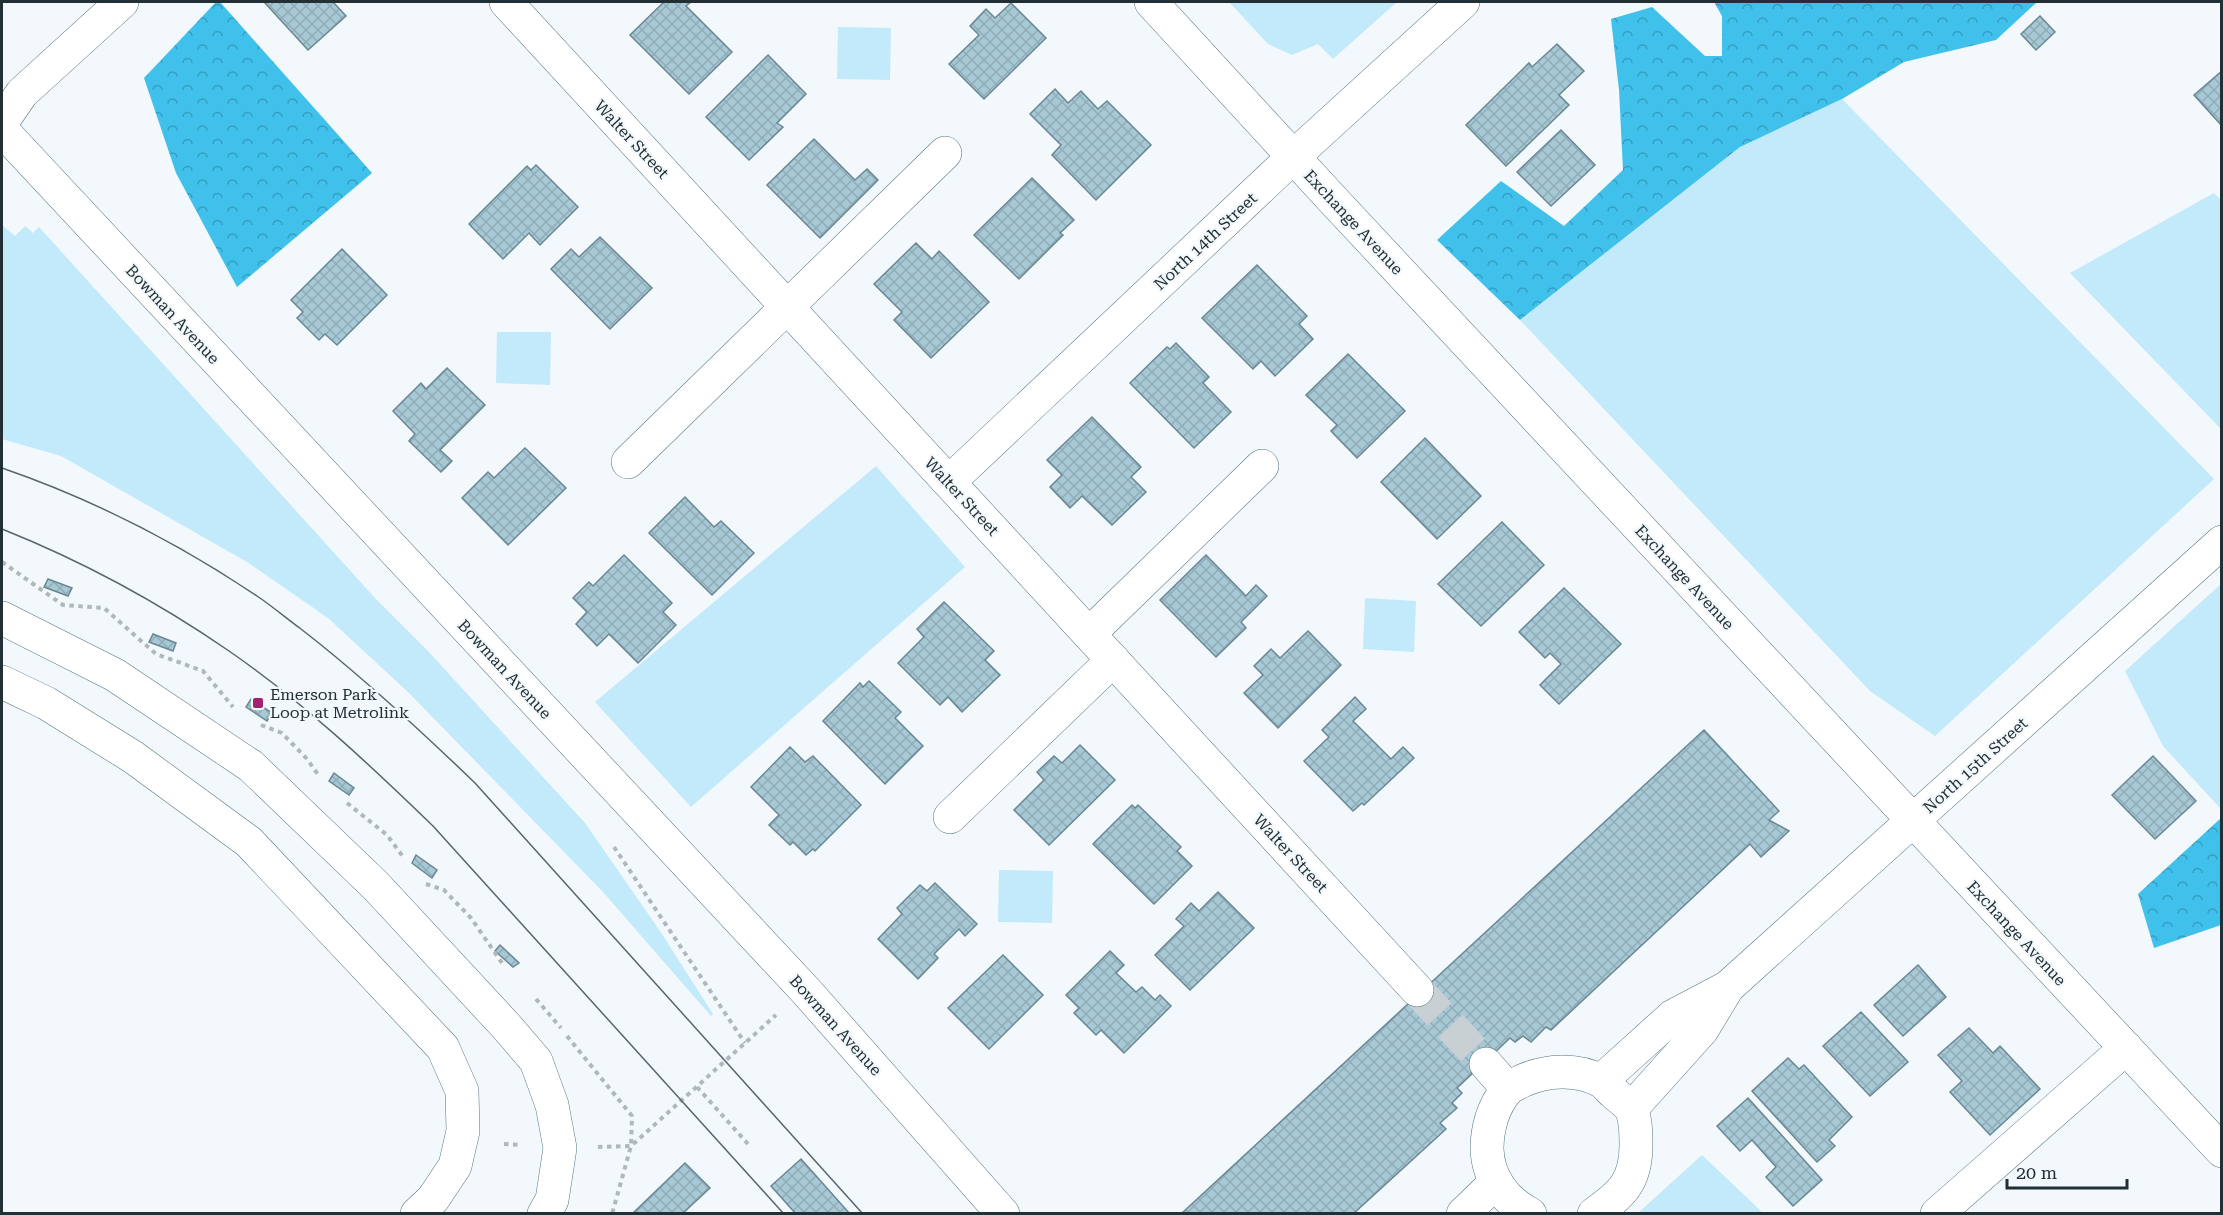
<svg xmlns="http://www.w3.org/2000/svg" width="2223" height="1215" viewBox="0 0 2223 1215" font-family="'Roboto Serif',serif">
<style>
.green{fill:#c3eafa}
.forest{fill:url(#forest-crowns)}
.building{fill:url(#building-cross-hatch);stroke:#698894;stroke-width:1.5}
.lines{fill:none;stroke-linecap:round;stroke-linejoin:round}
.minor-tunnel{stroke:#c8d0d3;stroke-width:33;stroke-dasharray:33 16;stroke-linecap:butt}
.minor-casing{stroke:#54737f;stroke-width:34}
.path{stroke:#b0b8bc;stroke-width:4;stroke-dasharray:4.5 4.5;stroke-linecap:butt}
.minor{stroke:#fff;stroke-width:33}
.tram{stroke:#5a6569;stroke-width:1.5}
.poi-dot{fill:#a32170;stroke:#f2f8fb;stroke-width:2}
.labels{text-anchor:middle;stroke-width:4.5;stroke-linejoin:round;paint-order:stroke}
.street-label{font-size:16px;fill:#222f34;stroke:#f2f8fb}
.poi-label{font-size:16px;fill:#222f34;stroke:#f2f8fb;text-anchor:start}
</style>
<defs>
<pattern id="forest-crowns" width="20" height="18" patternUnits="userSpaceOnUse" patternTransform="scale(1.5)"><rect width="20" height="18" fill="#40c1ec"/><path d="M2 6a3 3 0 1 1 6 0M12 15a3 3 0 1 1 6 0" fill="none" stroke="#359dc0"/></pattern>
<pattern id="building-cross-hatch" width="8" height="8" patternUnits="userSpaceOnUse" patternTransform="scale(1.5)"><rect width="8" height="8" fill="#a7c8d5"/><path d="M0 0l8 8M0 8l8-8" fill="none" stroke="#8facb7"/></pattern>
</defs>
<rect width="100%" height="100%" fill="#f2f8fb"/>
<!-- green -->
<g class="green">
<polygon points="1229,2 1397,2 1333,59 1318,44 1292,55 1268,44"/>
<polygon points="838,27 891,28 890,80 837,79"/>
<polygon points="1842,99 2214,479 1935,736 1870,691 1520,320 1740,147"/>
<polygon points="2214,193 2222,201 2221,429 2070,273"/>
<polygon points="2,225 15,236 25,226 33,233 39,227 375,598 428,651 585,823 660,931 713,1014 711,1016 603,892 408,692 328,618 247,562 61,456 2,439"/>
<polygon points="497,332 551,332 550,385 496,383"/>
<polygon points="876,466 965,567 691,807 595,702"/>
<polygon points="2221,584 2221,809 2163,746 2125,671"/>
<polygon points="1365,598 1416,601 1414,652 1363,649"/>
<polygon points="999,870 1053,871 1052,923 998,922"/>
<polygon points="1702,1155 1763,1213 1638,1213"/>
</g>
<!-- forest -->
<g class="forest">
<polygon points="216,2 220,2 372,173 237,287 176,173 144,78"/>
<polygon points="1714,2 2036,3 1996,40 1904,62 1842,99 1740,147 1520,320 1437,240 1501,181 1564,226 1623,170 1619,90 1611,19 1652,7 1705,56 1722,56 1722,16"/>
<polygon points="2221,818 2221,925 2154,948 2138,894"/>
</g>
<!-- building -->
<g class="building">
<polygon points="264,2 333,2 346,16 308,50"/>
<polygon points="664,2 691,2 686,6 732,52 689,94 630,35"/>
<polygon points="1011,3 1046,38 984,99 949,64 979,35 970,26 986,9 995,18"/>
<polygon points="2040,16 2055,32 2036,50 2021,34"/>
<polygon points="1557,44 1584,71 1559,95 1569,105 1506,166 1466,125 1529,63 1532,67"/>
<polygon points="768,55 806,94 777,123 783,127 749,160 706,117"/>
<polygon points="2222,71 2222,126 2194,95"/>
<polygon points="1055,89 1068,103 1081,91 1098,109 1107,101 1151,145 1096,200 1052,155 1061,145 1030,114"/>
<polygon points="1561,130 1595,165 1551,206 1517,172"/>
<polygon points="814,139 855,180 867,169 878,180 820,238 767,185"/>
<polygon points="536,165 578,207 540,245 529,233 503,259 469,224 527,166 531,170"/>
<polygon points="1032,178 1074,220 1060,233 1063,235 1019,279 974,235"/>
<polygon points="600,237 652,288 610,329 551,269 571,249 579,257"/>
<polygon points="916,243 932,259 939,251 989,302 931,358 894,320 902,312 874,284"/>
<polygon points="342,249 387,295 337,345 325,334 319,340 297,318 303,312 291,300"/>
<polygon points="1257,265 1307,316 1299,324 1313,339 1275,376 1261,361 1253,369 1202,318"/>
<polygon points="1176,343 1209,377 1203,383 1231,412 1194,448 1130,383 1167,347 1170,349"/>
<polygon points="1348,354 1405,411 1357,458 1331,431 1337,425 1306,395"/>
<polygon points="447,368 485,405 440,450 452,461 441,472 409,441 415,434 393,411 421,383 426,389"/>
<polygon points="1092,417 1141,467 1131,477 1146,492 1112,525 1082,496 1070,508 1050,487 1062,475 1047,460"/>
<polygon points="1425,438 1481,496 1437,539 1381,482"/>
<polygon points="525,448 566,488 508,545 462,498 488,472 494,478"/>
<polygon points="685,497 714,527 721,521 754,553 712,595 649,533"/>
<polygon points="1502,522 1544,565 1481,626 1438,584"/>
<polygon points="624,555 672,603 663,612 676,625 638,663 609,634 597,646 576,624 587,612 573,598 589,582 593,586"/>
<polygon points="1206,555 1246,596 1256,585 1267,596 1241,622 1246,628 1216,657 1160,600"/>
<polygon points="48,579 72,588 68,596 44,587"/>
<polygon points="1564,588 1621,644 1559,704 1540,685 1561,664 1550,653 1545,658 1519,632"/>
<polygon points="944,602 994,651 985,660 1000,675 962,712 948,697 940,705 898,663 924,637 917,629"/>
<polygon points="1308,631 1341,665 1278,728 1244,693 1263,675 1254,666 1271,649 1280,658"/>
<polygon points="153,634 176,643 173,651 149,642"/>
<polygon points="869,681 901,712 895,718 923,746 885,784 823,721 860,683 863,687"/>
<polygon points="1355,697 1366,709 1353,721 1391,759 1403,747 1414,758 1364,805 1362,803 1353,811 1304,761 1329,737 1322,730"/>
<polygon points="251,699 272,713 267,721 246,707"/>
<polygon points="1704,730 1779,811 1769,820 1789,831 1761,857 1750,844 1551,1030 1546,1027 1531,1042 1523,1036 1515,1042 1510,1038 1457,1088 1462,1093 1452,1103 1457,1108 1440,1123 1446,1129 1353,1214 1181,1214"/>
<polygon points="1080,745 1115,780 1049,845 1014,810 1044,780 1037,772 1054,756 1062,763"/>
<polygon points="790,747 805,762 813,756 861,805 815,851 813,849 806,855 793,842 790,845 769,825 779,815 751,787"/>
<polygon points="2153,756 2196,801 2155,839 2112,795"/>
<polygon points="334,773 354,788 349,795 329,781"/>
<polygon points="1132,805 1135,808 1138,805 1181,847 1177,851 1192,866 1154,904 1093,844"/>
<polygon points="416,855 437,870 432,878 412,863"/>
<polygon points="935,883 977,924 965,936 959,929 934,954 938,958 918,979 878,939 902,914 897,908 920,885 927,891"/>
<polygon points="1218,892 1254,928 1190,990 1155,955 1184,926 1176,919 1191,903 1199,911"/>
<polygon points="500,945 519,963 513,967 495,951"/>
<polygon points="1110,951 1124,965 1116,973 1136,992 1142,987 1155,1000 1160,995 1171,1006 1124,1053 1101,1030 1096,1035 1074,1013 1079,1008 1066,995"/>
<polygon points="1003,955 1043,995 989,1049 948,1008"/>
<polygon points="1918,965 1946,997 1903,1036 1874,1005"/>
<polygon points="1861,1012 1908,1062 1870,1096 1823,1046"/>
<polygon points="1969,1028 1993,1053 2000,1046 2040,1089 1990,1135 1950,1092 1962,1081 1938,1055"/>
<polygon points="1788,1058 1799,1069 1804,1065 1852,1117 1829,1140 1835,1146 1817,1162 1752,1091"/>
<polygon points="1748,1098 1822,1180 1793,1206 1766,1177 1776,1167 1752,1140 1740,1151 1717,1126"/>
<polygon points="801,1159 850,1214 796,1214 771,1186"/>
<polygon points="685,1163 710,1188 682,1214 632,1214"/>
</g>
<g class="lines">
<!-- minor-tunnel -->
<polyline class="minor-tunnel" points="1417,990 1486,1064"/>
<!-- minor casing -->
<g class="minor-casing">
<g id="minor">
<polyline points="506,2 1417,990"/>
<polyline points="1151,2 1334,201 2222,1151"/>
<polyline points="2,122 22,93 122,2"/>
<polyline points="2,130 806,991 1003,1214"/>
<polyline points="628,462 945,153"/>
<polyline points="949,482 1293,157 1463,2"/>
<polyline points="2,618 115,675 251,766 376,886 506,1026 536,1061 552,1105 560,1148 552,1200 544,1214"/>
<polyline points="1089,634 1262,466"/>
<polyline points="2,682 46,703 133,757 249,842 443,1048 462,1091 463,1131 455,1166 433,1199 417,1214"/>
<polyline points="950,817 1113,660"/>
<polyline points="1486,1064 1508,1089"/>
<polyline points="1601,1081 1673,1016 1728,987 2222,542"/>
<polyline points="1631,1109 1702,1030 1728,987"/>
<polyline points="1463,1214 1496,1182"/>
<path d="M1530 1214C1505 1201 1488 1178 1487 1149 1487 1129 1493 1106 1507 1090 1510 1086 1517 1084 1522 1081 1546 1070 1577 1068 1601 1081 1606 1084 1610 1090 1614 1093 1619 1098 1628 1103 1631 1109 1636 1119 1636 1134 1636 1145 1636 1182 1622 1194 1594 1214"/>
<polyline points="1937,1214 2126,1048"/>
</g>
</g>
<!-- path -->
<g class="path">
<polyline points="2,562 63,605 104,608 156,654 203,671 233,707"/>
<polyline points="261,725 282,733 307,759 319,776"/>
<polyline points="347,803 387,835 404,858"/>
<polyline points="614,847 745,1043"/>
<polyline points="426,884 444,890 471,918 502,963"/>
<polyline points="536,999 561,1028"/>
<polyline points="567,1036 632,1116 631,1146 612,1214"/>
<polyline points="697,1087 748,1144"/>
<polyline points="504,1144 521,1145"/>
<polyline points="598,1147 631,1146 776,1015"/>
</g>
<!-- minor -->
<use href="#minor" class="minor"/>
<!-- tram -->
<g class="tram">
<path d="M2 468C92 499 178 543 257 596 272 606 286 618 301 629 363 677 419 729 475 783L863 1214"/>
<path d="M2 529C82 561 158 602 229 651 303 702 369 764 433 826L784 1214"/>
</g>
</g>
<!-- markers -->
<rect class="poi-dot" x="252" y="697" width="12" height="12" rx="3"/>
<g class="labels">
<!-- street labels -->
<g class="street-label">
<text transform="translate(632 139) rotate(47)" y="6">Walter Street</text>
<text transform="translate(1354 222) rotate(47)" y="6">Exchange Avenue</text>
<text transform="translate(1205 241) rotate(-43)" y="6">North 14th Street</text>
<text transform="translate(173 314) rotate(47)" y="6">Bowman Avenue</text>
<text transform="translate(962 496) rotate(47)" y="6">Walter Street</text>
<text transform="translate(1685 577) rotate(47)" y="6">Exchange Avenue</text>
<text transform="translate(505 669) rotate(47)" y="6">Bowman Avenue</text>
<text transform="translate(1975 765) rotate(-42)" y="6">North 15th Street</text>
<text transform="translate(1291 853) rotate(47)" y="6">Walter Street</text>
<text transform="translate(2017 933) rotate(47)" y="6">Exchange Avenue</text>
<text transform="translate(836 1025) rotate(48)" y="6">Bowman Avenue</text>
</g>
<!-- poi labels -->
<g class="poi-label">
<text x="270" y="700">Emerson Park<tspan x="270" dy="18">Loop at Metrolink</tspan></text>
</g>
</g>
<!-- border -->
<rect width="2223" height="1215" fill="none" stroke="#222f34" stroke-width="6"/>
<!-- scale -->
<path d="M2007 1179v9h120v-9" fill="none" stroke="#222f34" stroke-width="3"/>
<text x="2016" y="1179" font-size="18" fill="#222f34" stroke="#f2f8fb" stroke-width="4.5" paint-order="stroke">20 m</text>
</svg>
